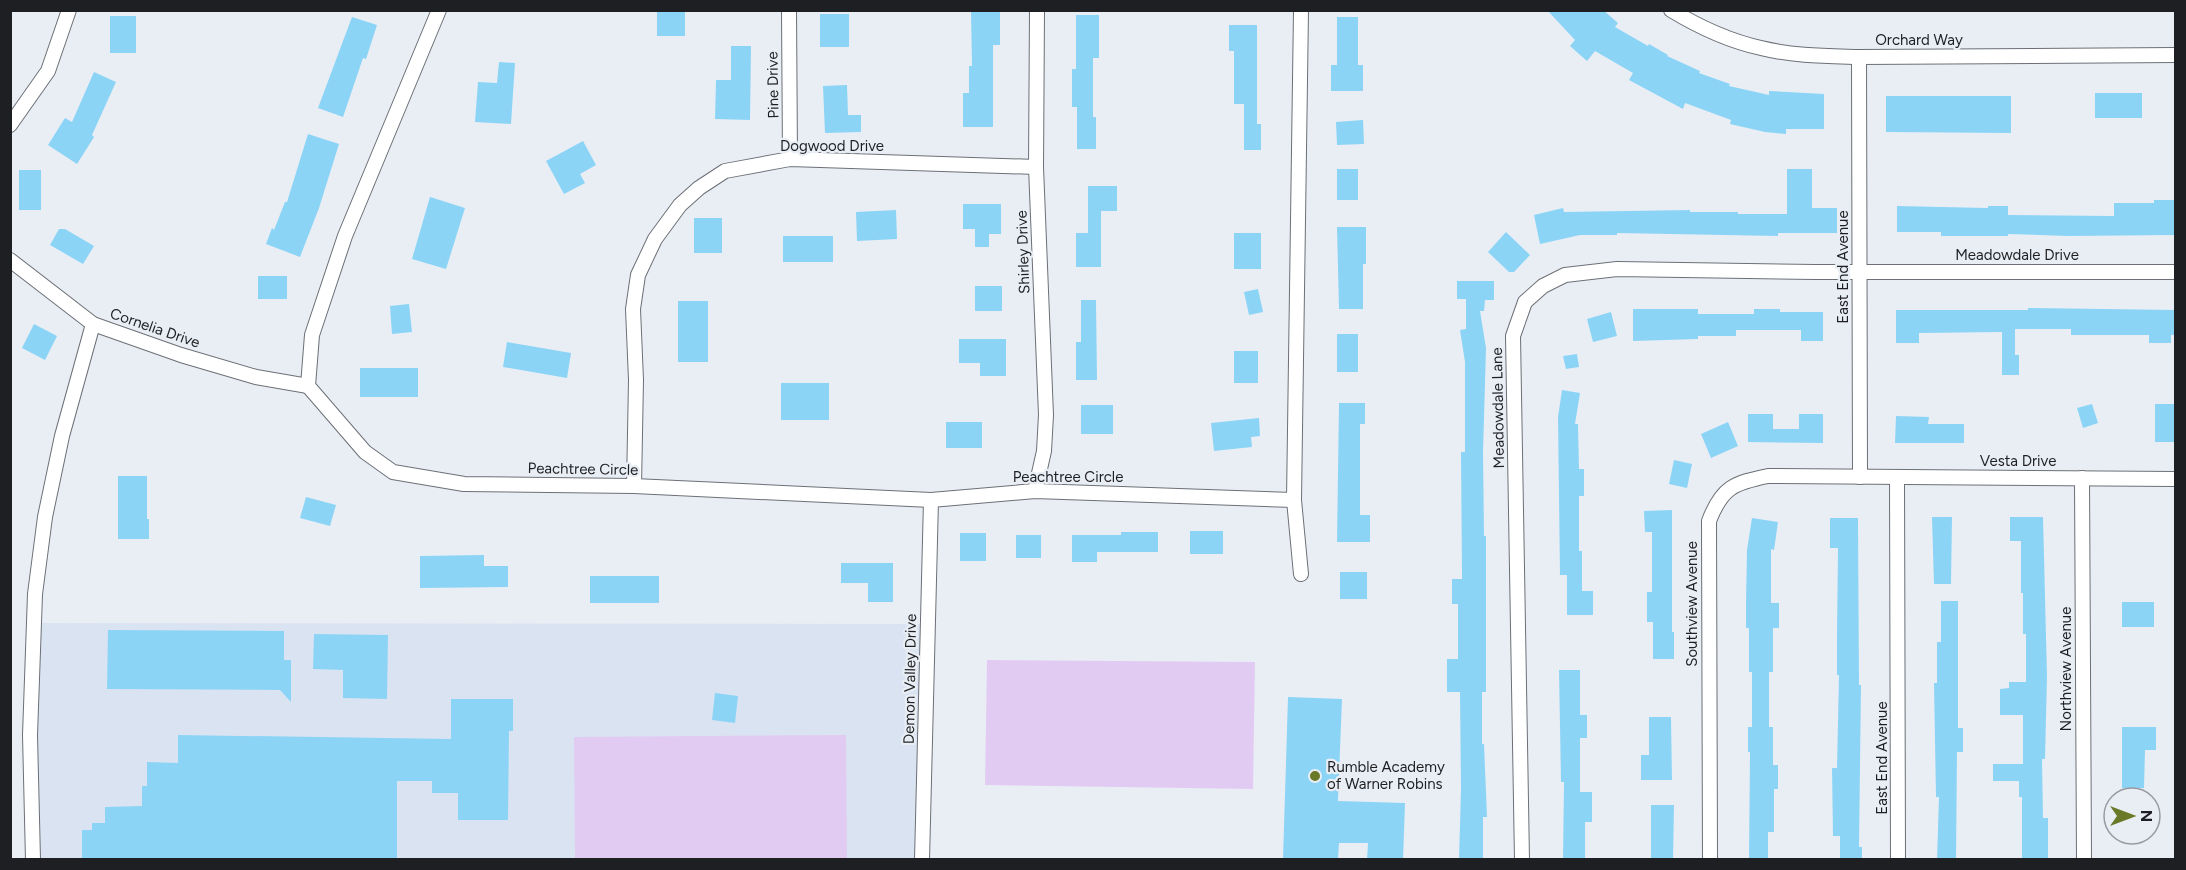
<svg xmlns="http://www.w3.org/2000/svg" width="2186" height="870" viewBox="0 0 2186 870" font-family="Figtree,sans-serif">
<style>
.built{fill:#dae3f1}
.green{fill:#e2cbf3}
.building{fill:#8cd4f6}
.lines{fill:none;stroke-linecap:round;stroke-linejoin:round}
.minor-casing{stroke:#6c7076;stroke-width:16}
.minor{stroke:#fff;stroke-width:14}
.poi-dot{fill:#6a7927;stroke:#e9eef5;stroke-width:2}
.labels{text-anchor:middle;stroke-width:4.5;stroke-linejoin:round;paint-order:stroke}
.street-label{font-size:15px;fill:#1e1f22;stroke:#e9eef5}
.poi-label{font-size:15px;fill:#1e1f22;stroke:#e9eef5;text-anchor:start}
</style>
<rect width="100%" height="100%" fill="#e9eef5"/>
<!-- built -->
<polygon class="built" points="33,623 929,624 922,859 33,860"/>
<!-- green -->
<g class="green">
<polygon points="987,660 1255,662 1253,789 985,785"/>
<polygon points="846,735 847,859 575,859 574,737"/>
</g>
<!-- building -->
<g class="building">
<rect x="657" y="10" width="28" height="26"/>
<polygon points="1547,10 1603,10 1618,23 1615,27 1648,46 1649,44 1668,55 1667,56 1700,71 1699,73 1730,84 1729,86 1769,95 1769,91 1824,94 1824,129 1786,129 1786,134 1765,132 1730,124 1731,120 1685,103 1683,109 1629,80 1633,73 1595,51 1587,61 1570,46 1575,40"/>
<polygon points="971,11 1000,11 1000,45 993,45 993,127 963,127 963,93 969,93 969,66 972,66"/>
<rect x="820" y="14" width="29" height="33"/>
<polygon points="1076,15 1099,15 1099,58 1093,58 1093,117 1096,117 1096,149 1077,149 1077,107 1072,107 1072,69 1076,69"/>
<rect x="110" y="16" width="26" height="37"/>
<polygon points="352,17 377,25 366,59 363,58 343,117 318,108"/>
<polygon points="1337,17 1358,17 1358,65 1363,65 1363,91 1331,91 1331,65 1337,65"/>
<polygon points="1229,25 1257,25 1257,124 1261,124 1261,150 1244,150 1244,104 1234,104 1234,51 1229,51"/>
<polygon points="731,46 751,46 750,120 715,119 716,80 731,80"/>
<polygon points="499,62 515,63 511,124 475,122 478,82 497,83"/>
<polygon points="94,72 116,82 92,135 94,137 77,164 48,145 65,118 72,122"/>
<polygon points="847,85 848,115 861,115 861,132 825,133 823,86"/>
<rect x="2095" y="93" width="47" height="25"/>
<polygon points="1886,96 2011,96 2011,133 1886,132"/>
<polygon points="1363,120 1364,144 1337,145 1336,122"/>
<polygon points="308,134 339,144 319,208 300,257 266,244 272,228 274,230 285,202 287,202"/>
<polygon points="583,141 596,165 580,174 585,183 564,194 546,161"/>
<rect x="1337" y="169" width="21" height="31"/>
<polygon points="1787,169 1812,169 1812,208 1837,208 1837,233 1778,233 1778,236 1617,233 1617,235 1580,235 1540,244 1534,215 1563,208 1564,212 1690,210 1690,212 1738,212 1738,214 1787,214"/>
<rect x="19" y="170" width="22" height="40"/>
<polygon points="1088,186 1117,186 1117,211 1101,211 1101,267 1076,267 1076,233 1088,233"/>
<polygon points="430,197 465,208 446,269 412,259"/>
<polygon points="2154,200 2175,200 2175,235 2068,236 2008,234 2008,236 1941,236 1941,232 1897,232 1897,206 1988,208 1988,206 2008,206 2008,215 2114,216 2114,203 2154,203"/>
<polygon points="963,204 1001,204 1001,234 989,234 989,247 975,247 975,229 963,229"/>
<polygon points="896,210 897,239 857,241 856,212"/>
<rect x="694" y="218" width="28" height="35"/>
<polygon points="1337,227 1366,227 1366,264 1363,264 1363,309 1339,309"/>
<polygon points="59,229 65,229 94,246 83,264 50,245"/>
<polygon points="1506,232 1530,255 1514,272 1509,272 1488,252"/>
<rect x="1234" y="233" width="27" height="36"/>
<rect x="783" y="236" width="50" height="26"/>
<rect x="258" y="276" width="29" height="23"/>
<polygon points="1457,281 1494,281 1494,300 1485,300 1484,311 1480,311 1486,348 1483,452 1484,536 1486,536 1486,692 1482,692 1482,744 1484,744 1487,817 1483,817 1483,860 1459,860 1461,789 1460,692 1447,692 1447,659 1458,659 1458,604 1452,604 1452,579 1462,579 1461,452 1465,452 1465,362 1460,330 1466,329 1466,299 1457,299"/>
<rect x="975" y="286" width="27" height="25"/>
<polygon points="1258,289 1263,312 1249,315 1244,292"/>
<polygon points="1081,300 1096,300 1097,380 1076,380 1076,342 1081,342"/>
<rect x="678" y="301" width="30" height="61"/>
<polygon points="409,304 412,332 392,334 390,306"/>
<polygon points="2028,308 2175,310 2175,335 2171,335 2171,343 2149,343 2149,335 2071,335 2071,329 2015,329 2015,355 2019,355 2019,375 2002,375 2002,332 1919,333 1919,343 1896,343 1896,310 2028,310"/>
<polygon points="1633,309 1698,309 1698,314 1754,314 1754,309 1780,309 1780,312 1823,312 1823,341 1801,341 1801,330 1736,330 1736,336 1698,336 1698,339 1633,341"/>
<polygon points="1611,312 1617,336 1593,342 1587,319"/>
<polygon points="34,324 57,336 45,360 22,348"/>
<rect x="1337" y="334" width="21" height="38"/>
<polygon points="959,339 1006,339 1006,376 980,376 980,363 959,363"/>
<polygon points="507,342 571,353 567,378 503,367"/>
<rect x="1234" y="351" width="24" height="32"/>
<polygon points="1577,354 1579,367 1566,369 1563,356"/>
<rect x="360" y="368" width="58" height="29"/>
<rect x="781" y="383" width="48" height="37"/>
<polygon points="1562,390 1580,393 1575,424 1578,424 1579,469 1584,469 1584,496 1579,496 1579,551 1582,551 1582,591 1593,591 1593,615 1567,615 1567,575 1560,575 1558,417"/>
<polygon points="1339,403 1365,403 1365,424 1360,424 1360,515 1370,515 1370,542 1337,542"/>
<polygon points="2092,404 2098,423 2083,428 2077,408"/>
<rect x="2155" y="404" width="20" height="38"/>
<rect x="1081" y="405" width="32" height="29"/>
<polygon points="1748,414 1773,414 1773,429 1799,429 1799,414 1823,414 1823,443 1748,442"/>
<polygon points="1896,416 1929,417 1928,424 1964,424 1964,443 1895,443"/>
<polygon points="1259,418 1260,436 1251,437 1252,447 1214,451 1211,423"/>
<rect x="946" y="422" width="36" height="26"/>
<polygon points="1728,422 1738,446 1711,458 1701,434"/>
<polygon points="1674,460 1692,464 1687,488 1669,484"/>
<polygon points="118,476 147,476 147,519 149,519 149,539 118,539"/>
<polygon points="306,497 336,505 330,526 300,518"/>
<polygon points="1672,510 1672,632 1674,632 1674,659 1653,659 1653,622 1647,622 1647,592 1652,592 1652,532 1645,532 1644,511"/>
<polygon points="1932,517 1952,517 1951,584 1934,584"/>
<polygon points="2010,517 2043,517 2047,676 2045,759 2042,759 2043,818 2048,818 2048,860 2022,860 2022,797 2019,797 2019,781 1993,781 1993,764 2023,764 2023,715 2000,715 2000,689 2009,688 2009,682 2026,682 2026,634 2023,634 2023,593 2021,593 2021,541 2010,541"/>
<polygon points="1752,518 1778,522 1774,550 1771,549 1771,603 1779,603 1779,628 1773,628 1773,672 1769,672 1769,727 1773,727 1773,765 1778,765 1778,789 1774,789 1774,832 1768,832 1768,860 1749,860 1750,752 1748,752 1748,727 1752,727 1752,672 1749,672 1749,628 1746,628 1746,603 1747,550"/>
<polygon points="1830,518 1858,518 1859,685 1861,685 1859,847 1862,847 1862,860 1840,860 1840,836 1833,836 1832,768 1837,768 1839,675 1837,675 1837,634 1838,548 1830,548"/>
<rect x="1190" y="531" width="33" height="23"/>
<polygon points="1121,532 1158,532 1158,552 1097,552 1097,562 1072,562 1072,535 1121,535"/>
<rect x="960" y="533" width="26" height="28"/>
<rect x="1016" y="535" width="25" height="23"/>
<polygon points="484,555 484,566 508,566 508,587 420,588 420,556"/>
<polygon points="841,563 893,563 893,602 868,602 868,583 841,583"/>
<rect x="1340" y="572" width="27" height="27"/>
<rect x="590" y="576" width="69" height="27"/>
<polygon points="1941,601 1958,601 1958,728 1963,728 1963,752 1957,752 1956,860 1937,860 1939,797 1936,797 1934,683 1937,683 1937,642 1941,642"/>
<rect x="2122" y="602" width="32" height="25"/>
<polygon points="108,630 284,631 284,660 291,660 291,702 280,690 107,689"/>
<polygon points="314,634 388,635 387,699 343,698 343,670 313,669"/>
<polygon points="1559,670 1580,670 1580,715 1587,715 1587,738 1580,738 1580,792 1592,792 1592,822 1585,822 1585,860 1563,860 1564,782 1561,782"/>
<polygon points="715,693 738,696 735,723 712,720"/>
<polygon points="1288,697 1342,699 1338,801 1405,803 1403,860 1367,860 1368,843 1339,843 1338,859 1283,859"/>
<polygon points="451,699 513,699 513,731 509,731 508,820 458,820 458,793 432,793 432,781 397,781 397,860 82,860 82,830 92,830 92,823 105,823 105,807 142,806 142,786 147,786 147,762 178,763 178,735 451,739"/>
<polygon points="1649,717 1671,717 1672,780 1641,780 1641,755 1649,755"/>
<polygon points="2122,727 2156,727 2156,750 2145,750 2144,788 2122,788"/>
<polygon points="1651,805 1674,805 1673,860 1651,860"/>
</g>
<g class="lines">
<!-- minor casing -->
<g class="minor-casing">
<g id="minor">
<polyline points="439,10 345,236 312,335 308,386 365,452 393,472 464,484 634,486 931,500 1035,491 1294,500 1301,10"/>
<polyline points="789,10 790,159"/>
<path d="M1671 10C1699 27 1729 41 1761 48 1793 56 1827 56 1859 57L2176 55"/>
<polyline points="1859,57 1860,477"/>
<polyline points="10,125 48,71 69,10"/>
<polyline points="10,260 93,324 181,355 256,377 308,386"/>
<polyline points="1897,477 1898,860"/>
<polyline points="2082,478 2084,860"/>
<polyline points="634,486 636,380 633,309 638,275 655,239 680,205 699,188 725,171 790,159 1036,167"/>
<polyline points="1035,491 1044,451 1046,415 1036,167 1037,10"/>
<polyline points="1294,500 1301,574"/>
<polyline points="33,860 30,735 35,594 45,517 62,436 93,324"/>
<polyline points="922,860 931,500"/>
<polyline points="1522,860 1513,336 1525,302 1543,286 1565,275 1617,269 1815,272 2176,272"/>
<path d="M1710 860 1709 521C1722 487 1734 483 1768 476L2176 479"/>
</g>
</g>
<!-- minor -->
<use href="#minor" class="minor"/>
</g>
<!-- markers -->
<circle class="poi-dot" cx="1315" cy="776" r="6"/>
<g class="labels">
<!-- street labels -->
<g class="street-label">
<text x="1919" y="45">Orchard Way</text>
<text transform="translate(773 85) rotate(-91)" y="5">Pine Drive</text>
<text x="832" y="151">Dogwood Drive</text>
<text transform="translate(1023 252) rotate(-92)" y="5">Shirley Drive</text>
<text x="2017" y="260">Meadowdale Drive</text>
<text transform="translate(1843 267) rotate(-90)" y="5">East End Avenue</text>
<text transform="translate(155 328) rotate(19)" y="5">Cornelia Drive</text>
<text transform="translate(1498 408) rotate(-91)" y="5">Meadowdale Lane</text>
<text x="2018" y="466">Vesta Drive</text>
<text transform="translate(583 469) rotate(1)" y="5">Peachtree Circle</text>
<text x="1068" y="482">Peachtree Circle</text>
<text transform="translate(1692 604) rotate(-90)" y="5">Southview Avenue</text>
<text transform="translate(2066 669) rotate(-90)" y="5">Northview Avenue</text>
<text transform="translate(910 679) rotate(-89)" y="5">Demon Valley Drive</text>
<text transform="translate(1882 758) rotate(-90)" y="5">East End Avenue</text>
</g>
<!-- poi labels -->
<g class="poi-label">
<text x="1327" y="772">Rumble Academy<tspan x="1327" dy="17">of Warner Robins</tspan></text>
</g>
</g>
<!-- border -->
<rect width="2186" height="870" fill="none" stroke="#1e1f22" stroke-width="24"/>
<!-- north arrow -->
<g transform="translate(2132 816) rotate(90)"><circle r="28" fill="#e9eef5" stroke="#989ba1" stroke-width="1.5"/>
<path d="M0-4.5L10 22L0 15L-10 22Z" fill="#6a7927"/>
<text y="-9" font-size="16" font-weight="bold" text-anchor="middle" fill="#1e1f22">N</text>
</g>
</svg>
